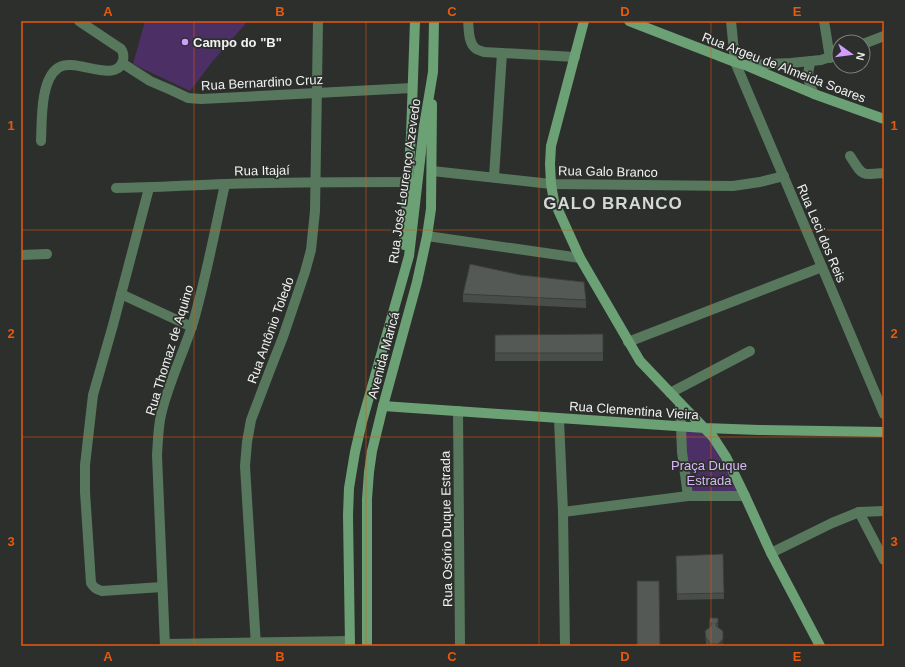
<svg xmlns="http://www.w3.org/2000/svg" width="905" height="667" viewBox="0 0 905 667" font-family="Helvetica,sans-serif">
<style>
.green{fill:#4c2f65}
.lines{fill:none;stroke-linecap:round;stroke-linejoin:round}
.street{stroke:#57785c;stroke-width:10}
.secondary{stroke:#6ba174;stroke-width:10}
.wall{fill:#494d49}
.shaded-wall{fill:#3c3e3c}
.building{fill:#555955;stroke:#3c3e3c}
.grid{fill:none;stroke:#e8590c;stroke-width:1;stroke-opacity:0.55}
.poi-dot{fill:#d09dff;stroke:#2c2f2c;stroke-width:1.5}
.labels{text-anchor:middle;stroke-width:3.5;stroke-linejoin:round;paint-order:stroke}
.poi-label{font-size:13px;font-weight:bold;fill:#f0f2f0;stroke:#2c2f2c;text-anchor:start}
.street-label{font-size:13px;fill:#f0f2f0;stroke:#2c2f2c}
.park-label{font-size:13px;fill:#d7b7f7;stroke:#2c2f2c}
.district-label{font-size:17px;font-weight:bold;letter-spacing:1px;fill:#d4d9d5;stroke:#2c2f2c}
.neatline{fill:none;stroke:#e8590c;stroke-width:1.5}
.grid-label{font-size:13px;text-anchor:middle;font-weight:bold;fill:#e8590c}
</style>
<rect width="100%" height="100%" fill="#2c2f2c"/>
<!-- green -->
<g class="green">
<polygon points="145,21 248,21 212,62 190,91 133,64"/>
<polygon points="680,427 705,428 745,496 690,496"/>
</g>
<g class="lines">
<!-- street -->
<g class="street">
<path d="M468 21C469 29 468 42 475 48 477 50 481 51 484 52L575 57"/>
<polyline points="731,21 735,62 822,267 884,414"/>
<polyline points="824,21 830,58"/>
<polyline points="863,44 884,36"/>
<path d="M811 61C806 75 808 82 814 94"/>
<polyline points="122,63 150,81 171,90 188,98 201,99 412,88"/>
<polyline points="745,65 791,63 821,60 839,54"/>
<path d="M41 141C42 122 40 80 58 68 74 56 115 85 123 61 124 56 124 53 121 49L79 21"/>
<path d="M850 156C863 176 860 175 884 173"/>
<polyline points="432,171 551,184 733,186 760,182 784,176"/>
<polyline points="494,177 502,53"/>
<path d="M116 188C153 188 189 185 226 184 287 182 347 182 408 182"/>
<path d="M149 188 113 325 93 395 85 465V492L91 583C94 588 96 589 102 591L162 587"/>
<polyline points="427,236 580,258"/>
<polyline points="21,255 47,254"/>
<polyline points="121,294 192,327"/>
<polyline points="628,342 822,267"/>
<polyline points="670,393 750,351"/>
<polyline points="680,403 682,452 688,496"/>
<polyline points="458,411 460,646"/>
<polyline points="559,419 563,512 565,646"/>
<polyline points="563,512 688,496 745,496"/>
<polyline points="859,512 884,560"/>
<polyline points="771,553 832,523 859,512 884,511"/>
<polyline points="165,644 350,641"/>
<path d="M165 646 157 455C158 442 158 428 161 415 168 384 183 354 193 323 206 278 215 230 225 184"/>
<polyline points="256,646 245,466 247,442 251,420 270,370 283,337 305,272 311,250 315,211 318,21"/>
</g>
<!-- secondary -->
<g class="secondary">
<polyline points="584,21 551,146 550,164 551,184 554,201 580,258 640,361 680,403 713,437 726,457 745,496 771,553 820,646"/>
<polyline points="629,21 735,62 745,65 814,94 884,119"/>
<polyline points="404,245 411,135 415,21"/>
<polyline points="383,406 705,428 759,430 884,432"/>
<polyline points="350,646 348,515 349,488 355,452 362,422 409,256 424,126 433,72 434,21"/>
<polyline points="367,646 367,499 369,472 372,451 383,406 417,282 427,236 431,209 432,104"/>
</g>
</g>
<!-- wall -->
<g class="wall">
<polygon points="463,294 586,300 586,308 463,302"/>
<polygon points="603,334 603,361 495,361 495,335"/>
<polygon points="723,554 724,599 677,600 676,556"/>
<polygon points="710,618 718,618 718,627 723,637 723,645 722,646 707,646 706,644 705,631 709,628"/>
</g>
<!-- shaded-wall -->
<polygon class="shaded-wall" points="723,631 723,645 722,646 718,646 718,644"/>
<!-- building -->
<g class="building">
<polygon points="470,264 521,275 584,282 586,300 463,294"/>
<polygon points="603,334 603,353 495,353 495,335"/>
<polygon points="723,554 724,593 677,594 676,556"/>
<polygon points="637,581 659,581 660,646 637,646"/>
<polygon points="710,618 718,618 718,623 716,623 716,626 723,631 723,639 718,644 711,644 706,638 705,631 711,626 712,623 709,623"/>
</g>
<!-- grid -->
<path class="grid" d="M194 21V646M366 21V646M539 21V646M711 21V646M21 230H884M21 437H884"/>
<!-- markers -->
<circle class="poi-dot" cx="185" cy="42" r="4"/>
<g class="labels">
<!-- poi labels -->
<g class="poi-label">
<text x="193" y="47">Campo do "B"</text>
</g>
<!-- street labels -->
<g class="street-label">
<text transform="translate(784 67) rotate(21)" y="5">Rua Argeu de Almeida Soares</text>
<text transform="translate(262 82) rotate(-3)" y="5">Rua Bernardino Cruz</text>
<text transform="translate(262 170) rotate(-1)" y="5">Rua Itajaí</text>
<text transform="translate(608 171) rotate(1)" y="5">Rua Galo Branco</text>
<text transform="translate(404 181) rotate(-82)" y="5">Rua José Lourenço Azevedo</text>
<text transform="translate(822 233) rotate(67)" y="5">Rua Leci dos Reis</text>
<text transform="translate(270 330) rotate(-70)" y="5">Rua Antônio Toledo</text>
<text transform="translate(169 350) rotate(-73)" y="5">Rua Thomaz de Aquino</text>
<text transform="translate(383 355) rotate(-75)" y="5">Avenida Maricá</text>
<text transform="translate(634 410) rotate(4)" y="5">Rua Clementina Vieira</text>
<text transform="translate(446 529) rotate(-91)" y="5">Rua Osório Duque Estrada</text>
</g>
<!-- park labels -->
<g class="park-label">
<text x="709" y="470">Praça Duque<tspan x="709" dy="15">Estrada</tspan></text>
</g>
<!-- district labels -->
<g class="district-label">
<text x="613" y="209">GALO BRANCO</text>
</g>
</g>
<!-- border -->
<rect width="905" height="667" fill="none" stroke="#2c2f2c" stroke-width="44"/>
<!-- north arrow -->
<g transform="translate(851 54) rotate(104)"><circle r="19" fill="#2c2f2c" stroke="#7a7d7a"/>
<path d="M0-3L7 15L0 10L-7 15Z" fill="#d09dff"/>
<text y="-6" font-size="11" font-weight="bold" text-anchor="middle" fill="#f0f2f0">N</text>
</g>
<rect x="22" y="22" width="861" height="623" class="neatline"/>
<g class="grid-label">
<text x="108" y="16">A</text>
<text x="280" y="16">B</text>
<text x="452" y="16">C</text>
<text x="625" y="16">D</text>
<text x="797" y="16">E</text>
<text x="11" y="130">1</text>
<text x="894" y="130">1</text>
<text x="11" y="338">2</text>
<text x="894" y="338">2</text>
<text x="11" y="546">3</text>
<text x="894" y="546">3</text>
<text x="108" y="661">A</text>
<text x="280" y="661">B</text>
<text x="452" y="661">C</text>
<text x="625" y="661">D</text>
<text x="797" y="661">E</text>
</g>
</svg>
